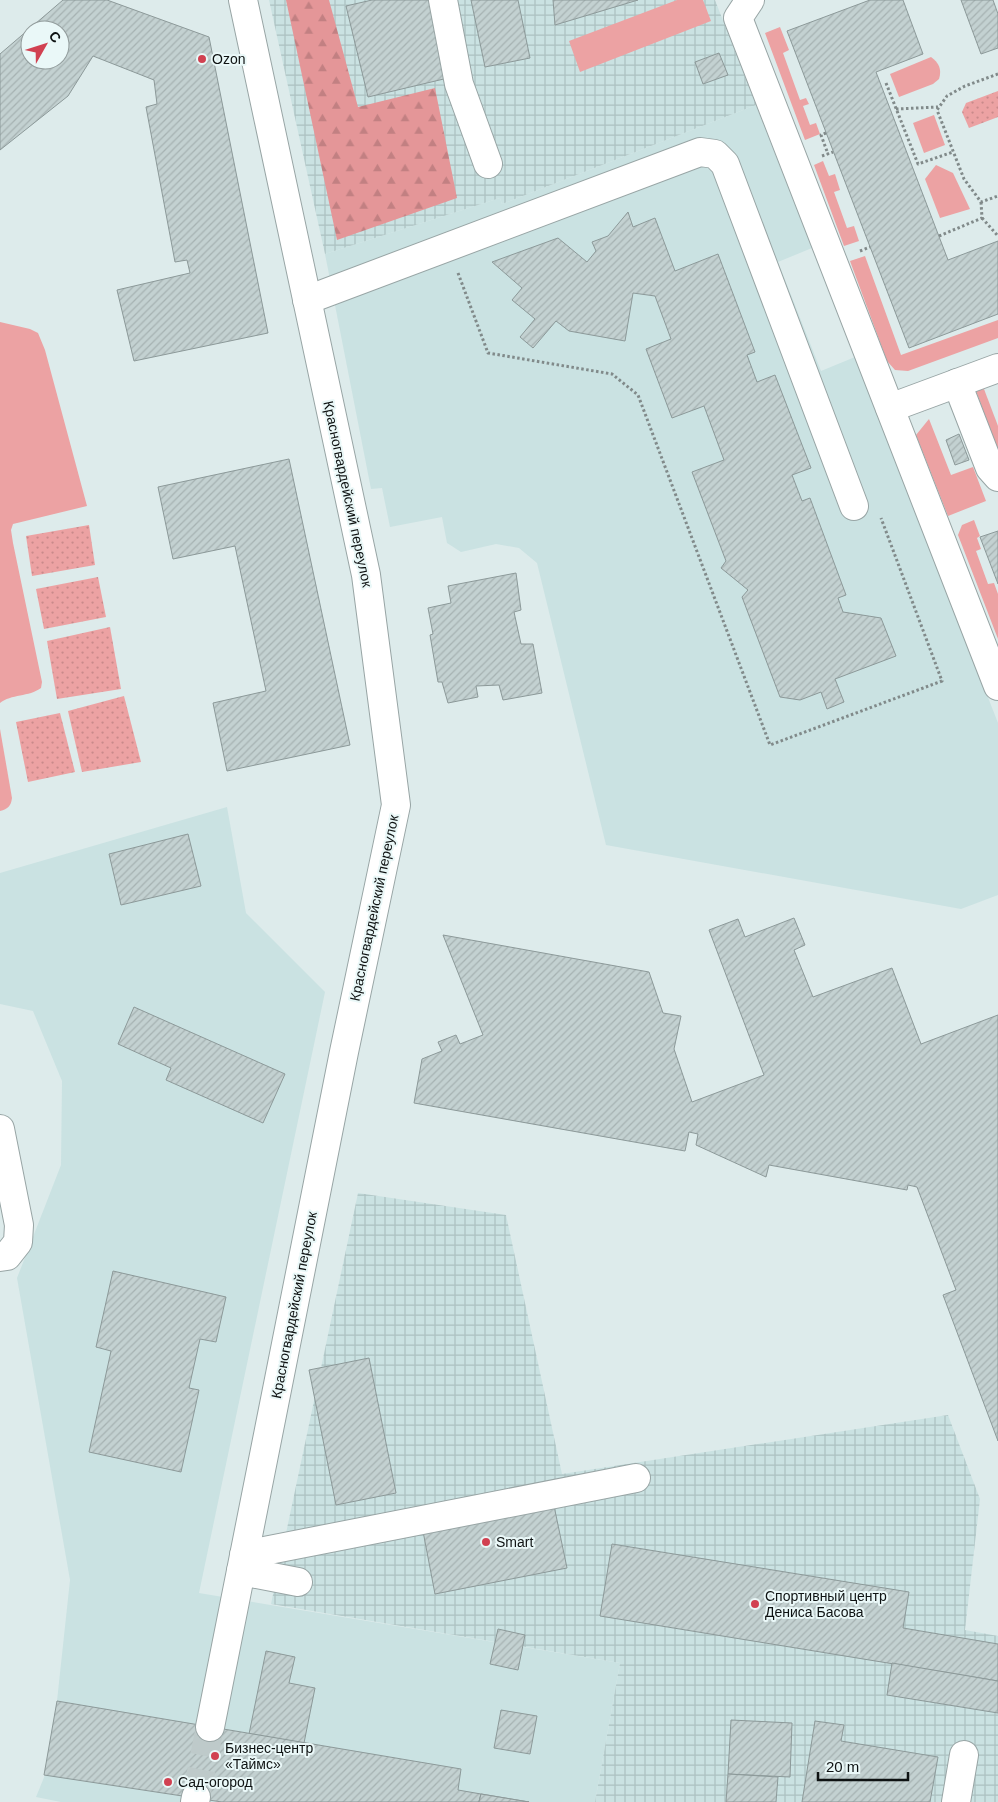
<svg xmlns="http://www.w3.org/2000/svg" width="998" height="1802" viewBox="0 0 998 1802" font-family="Helvetica,sans-serif">
<style>
.built{fill:#cae2e2}
.industrial{fill:url(#industrial-grid)}
.grass{fill:#eca2a3}
.forest{fill:url(#forest-firs)}
.park{fill:url(#park-dots)}
.building{fill:url(#building-hatch);stroke:#8c9999;fill-rule:evenodd}
.lines{fill:none;stroke-linecap:round;stroke-linejoin:round}
.minor-tunnel{stroke:#becaca;stroke-width:28;stroke-dasharray:28 14;stroke-linecap:butt}
.minor-casing{stroke:#98a5a5;stroke-width:30}
.path{stroke:#818a8a;stroke-width:3;stroke-dasharray:2.5 2.5;stroke-linecap:butt}
.minor{stroke:#fff;stroke-width:28}
.poi-dot{fill:#d14151;stroke:#eaf8f8;stroke-width:2}
.labels{text-anchor:middle;stroke-width:4;stroke-linejoin:round;paint-order:stroke}
.poi-label{font-size:14px;fill:#0e1212;stroke:#eaf8f8;text-anchor:start}
.street-label{font-size:14px;fill:#0e1212;stroke:#eaf8f8}
</style>
<defs>
<pattern id="industrial-grid" width="8" height="8" patternUnits="userSpaceOnUse" patternTransform="scale(1.25)"><rect width="8" height="8" fill="#cae2e2"/><path d="M0 4h8M4 0v8" fill="none" stroke="#acc1c1"/></pattern>
<pattern id="forest-firs" width="22" height="20" patternUnits="userSpaceOnUse" patternTransform="scale(1.25)"><rect width="22" height="20" fill="#e49698"/><path d="M5 1l3.5 6h-7zM16 11l3.5 6h-7z" fill="#c28082"/></pattern>
<pattern id="park-dots" width="8" height="8" patternUnits="userSpaceOnUse" patternTransform="scale(1.25)"><rect width="8" height="8" fill="#eca2a3"/><path d="M2 2h.1M6 6h.1" fill="none" stroke="#c98a8b" stroke-width="1.8" stroke-linecap="round"/></pattern>
<pattern id="building-hatch" width="6" height="6" patternUnits="userSpaceOnUse" patternTransform="scale(1.25)"><rect width="6" height="6" fill="#c3d1d1"/><path d="M-1 1l2-2M0 6l6-6M5 7l2-2" fill="none" stroke="#a6b2b2"/></pattern>
</defs>
<rect width="100%" height="100%" fill="#ddebeb"/>
<!-- built -->
<g class="built">
<polygon points="756,105 812,248 778,262 821,371 855,357 998,723 998,895 961,909 606,845 537,563 519,548 496,544 461,552 447,543 442,517 390,527 382,488 371,489 325,254 500,198 502,204"/>
<polygon points="227,807 246,913 325,992 199,1593 620,1663 595,1802 61,1802 36,1797 45,1775 57,1701 70,1580 17,1278 61,1165 62,1081 33,1011 0,1004 0,873"/>
</g>
<!-- industrial -->
<g class="industrial">
<polygon points="269,0 715,0 756,105 502,204 500,198 325,254"/>
<polygon points="358,1193 506,1215 562,1474 948,1415 980,1499 965,1630 998,1636 998,1802 595,1802 620,1663 271,1604"/>
</g>
<!-- grass -->
<g class="grass">
<polygon points="677,0 703,0 711,21 580,72 569,41"/>
<polygon points="780,27 789,50 783,53 800,100 806,98 809,104 803,106 810,125 816,123 820,134 805,140 765,33"/>
<path d="M931 57C939 63 942 69 939 79L933 84 899 97 890 74Z"/>
<polygon points="934,115 945,145 924,153 913,123"/>
<polygon points="823,161 829,176 835,174 840,190 834,192 847,228 854,226 859,241 844,246 814,165"/>
<polygon points="936,165 953,173 970,209 940,218 925,179"/>
<polygon points="865,256 901,355 998,320 998,338 908,371 895,370 887,361 850,261"/>
<path d="M0 322 30 329 38 333 45 350 87 506 13 524 11 530 13 543 42 682 41 688C29 697 11 694 0 703Z"/>
<polygon points="984,389 998,426 998,450 976,391"/>
<polygon points="929,419 951,475 973,467 986,501 948,516 916,435"/>
<polygon points="974,520 980,536 977,538 981,549 976,551 988,584 994,583 998,594 998,639 958,535 962,525"/>
<path d="M0 729 12 798C11 806 8 809 0 811Z"/>
</g>
<!-- forest -->
<polygon class="forest" points="286,0 329,0 358,107 435,88 457,198 337,240"/>
<!-- park -->
<g class="park">
<polygon points="998,91 998,117 969,128 962,112 966,103"/>
<polygon points="89,525 95,565 32,576 26,536"/>
<polygon points="98,577 106,617 44,629 36,589"/>
<polygon points="110,627 121,689 57,699 47,641"/>
<polygon points="124,696 141,762 82,772 68,711"/>
<polygon points="60,713 75,772 28,782 16,722"/>
</g>
<!-- building -->
<g class="building">
<path d="M63 0H107L209 37 268 333 134 361 117 290 190 273 187 260 175 262 146 107 157 104 154 80 93 56 68 96 0 150V54ZM30 30H60V60H30Z"/>
<polygon points="372,0 430,0 448,78 368,97 346,6"/>
<polygon points="471,0 518,0 530,58 485,67"/>
<polygon points="553,0 638,0 555,25"/>
<polygon points="870,0 903,0 923,54 876,72 948,260 998,241 998,314 909,348 787,31"/>
<polygon points="961,0 993,0 998,14 998,48 981,54"/>
<polygon points="719,53 728,75 703,84 695,62"/>
<polygon points="628,212 633,227 655,218 675,271 718,254 755,352 747,355 757,382 775,375 811,468 792,475 802,501 810,498 846,595 838,598 843,612 881,618 896,656 835,679 844,702 827,709 821,692 800,700 780,697 742,597 748,590 721,568 726,561 692,472 724,460 704,406 672,418 646,349 671,339 655,296 633,293 625,341 569,331 556,321 533,348 520,337 535,319 512,300 522,288 492,262 558,238 587,262 596,251 592,242 608,236"/>
<polygon points="959,434 969,460 955,465 946,440"/>
<polygon points="289,459 350,745 227,771 213,703 266,691 235,546 173,559 158,487"/>
<polygon points="998,531 998,584 980,537"/>
<polygon points="516,573 521,610 514,612 521,644 533,644 542,693 503,700 499,685 476,686 478,697 448,703 442,682 438,682 430,635 433,634 428,608 451,603 448,586"/>
<polygon points="188,834 201,886 121,905 109,854"/>
<polygon points="794,918 805,945 794,950 813,997 892,968 921,1044 998,1015 998,1441 943,1295 956,1290 917,1187 908,1185 907,1190 769,1165 766,1177 696,1145 698,1134 689,1132 685,1151 414,1103 422,1059 442,1051 438,1042 456,1035 460,1044 483,1035 443,935 649,972 663,1013 681,1016 674,1049 692,1102 764,1075 709,930 738,919 745,937"/>
<polygon points="134,1007 285,1074 263,1123 166,1080 171,1068 118,1044"/>
<polygon points="113,1271 226,1297 216,1342 200,1339 189,1388 199,1390 181,1472 89,1452 111,1351 96,1347"/>
<polygon points="369,1358 396,1493 336,1505 309,1370"/>
<polygon points="553,1501 567,1568 435,1594 422,1526"/>
<polygon points="612,1544 909,1592 903,1628 998,1644 998,1681 600,1616"/>
<polygon points="498,1629 525,1635 518,1670 490,1664"/>
<polygon points="266,1651 295,1657 289,1683 315,1688 304,1743 249,1734"/>
<polygon points="892,1663 998,1681 998,1713 887,1695"/>
<polygon points="57,1701 461,1769 458,1790 481,1794 479,1802 222,1802 44,1775"/>
<polygon points="501,1710 537,1716 530,1754 494,1748"/>
<polygon points="731,1720 792,1723 790,1777 728,1774"/>
<polygon points="815,1721 844,1725 841,1741 938,1757 930,1802 802,1802"/>
<polygon points="728,1774 778,1777 776,1802 726,1802"/>
<polygon points="481,1794 529,1802 479,1802"/>
<polygon points="481,1794 529,1802 479,1802"/>
</g>
<g class="lines">
<!-- minor-tunnel -->
<polyline class="minor-tunnel" points="196,1797 210,1727"/>
<!-- minor casing -->
<g class="minor-casing">
<g id="minor">
<polyline points="443,0 459,84 488,164"/>
<polyline points="750,0 738,18 998,686"/>
<polyline points="307,300 700,152 715,154 725,164 854,506"/>
<polyline points="957,383 990,468 998,477"/>
<polyline points="890,408 998,368"/>
<polyline points="0,1129 19,1225 18,1242 7,1256 0,1257"/>
<polyline points="244,1555 636,1478"/>
<polyline points="241,1571 298,1582"/>
<polyline points="210,1727 344,1052 396,805 366,575 243,0"/>
<polyline points="195,1802 196,1797"/>
<polyline points="956,1802 964,1755"/>
</g>
</g>
<!-- path -->
<g class="path">
<polyline points="998,74 965,86 947,96 937,110 964,179 981,202 998,196"/>
<polyline points="886,83 918,164 953,152"/>
<polyline points="896,109 938,107"/>
<polyline points="826,133 821,135 828,154"/>
<polyline points="822,156 833,152"/>
<polyline points="982,218 998,236"/>
<polyline points="939,236 982,218 981,202"/>
<polyline points="860,251 870,247"/>
<polyline points="458,273 488,353 612,374 638,395 770,745 942,681 881,518"/>
</g>
<!-- minor -->
<use href="#minor" class="minor"/>
</g>
<!-- markers -->
<g class="poi-dot">
<circle cx="202" cy="59" r="5"/>
<circle cx="486" cy="1542" r="5"/>
<circle cx="755" cy="1604" r="5"/>
<circle cx="215" cy="1756" r="5"/>
<circle cx="168" cy="1782" r="5"/>
</g>
<g class="labels">
<!-- poi labels -->
<g class="poi-label">
<text x="212" y="64">Ozon</text>
<text x="496" y="1547">Smart</text>
<text x="765" y="1601">Спортивный центр<tspan x="765" dy="16">Дениса Басова</tspan></text>
<text x="225" y="1753">Бизнес-центр<tspan x="225" dy="16">«Таймс»</tspan></text>
<text x="178" y="1787">Сад-огород</text>
</g>
<!-- street labels -->
<g class="street-label">
<text transform="translate(348 494) rotate(78)" y="5">Красногвардейский переулок</text>
<text transform="translate(374 908) rotate(-78)" y="5">Красногвардейский переулок</text>
<text transform="translate(294 1305) rotate(-79)" y="5">Красногвардейский переулок</text>
</g>
</g>
<!-- north arrow -->
<g transform="translate(45 45) rotate(51)"><circle r="24" fill="#eaf8f8" stroke="#929c9c"/>
<path d="M0-4L9 19L0 12L-9 19Z" fill="#d14151"/>
<text y="-8" font-size="14" font-weight="bold" text-anchor="middle" fill="#0e1212">С</text>
</g>
<!-- scale -->
<path d="M818 1772v8h90v-8" fill="none" stroke="#0e1212" stroke-width="2.5"/>
<text x="826" y="1772" font-size="15" fill="#0e1212" stroke="#eaf8f8" stroke-width="4" paint-order="stroke">20 m</text>
</svg>
